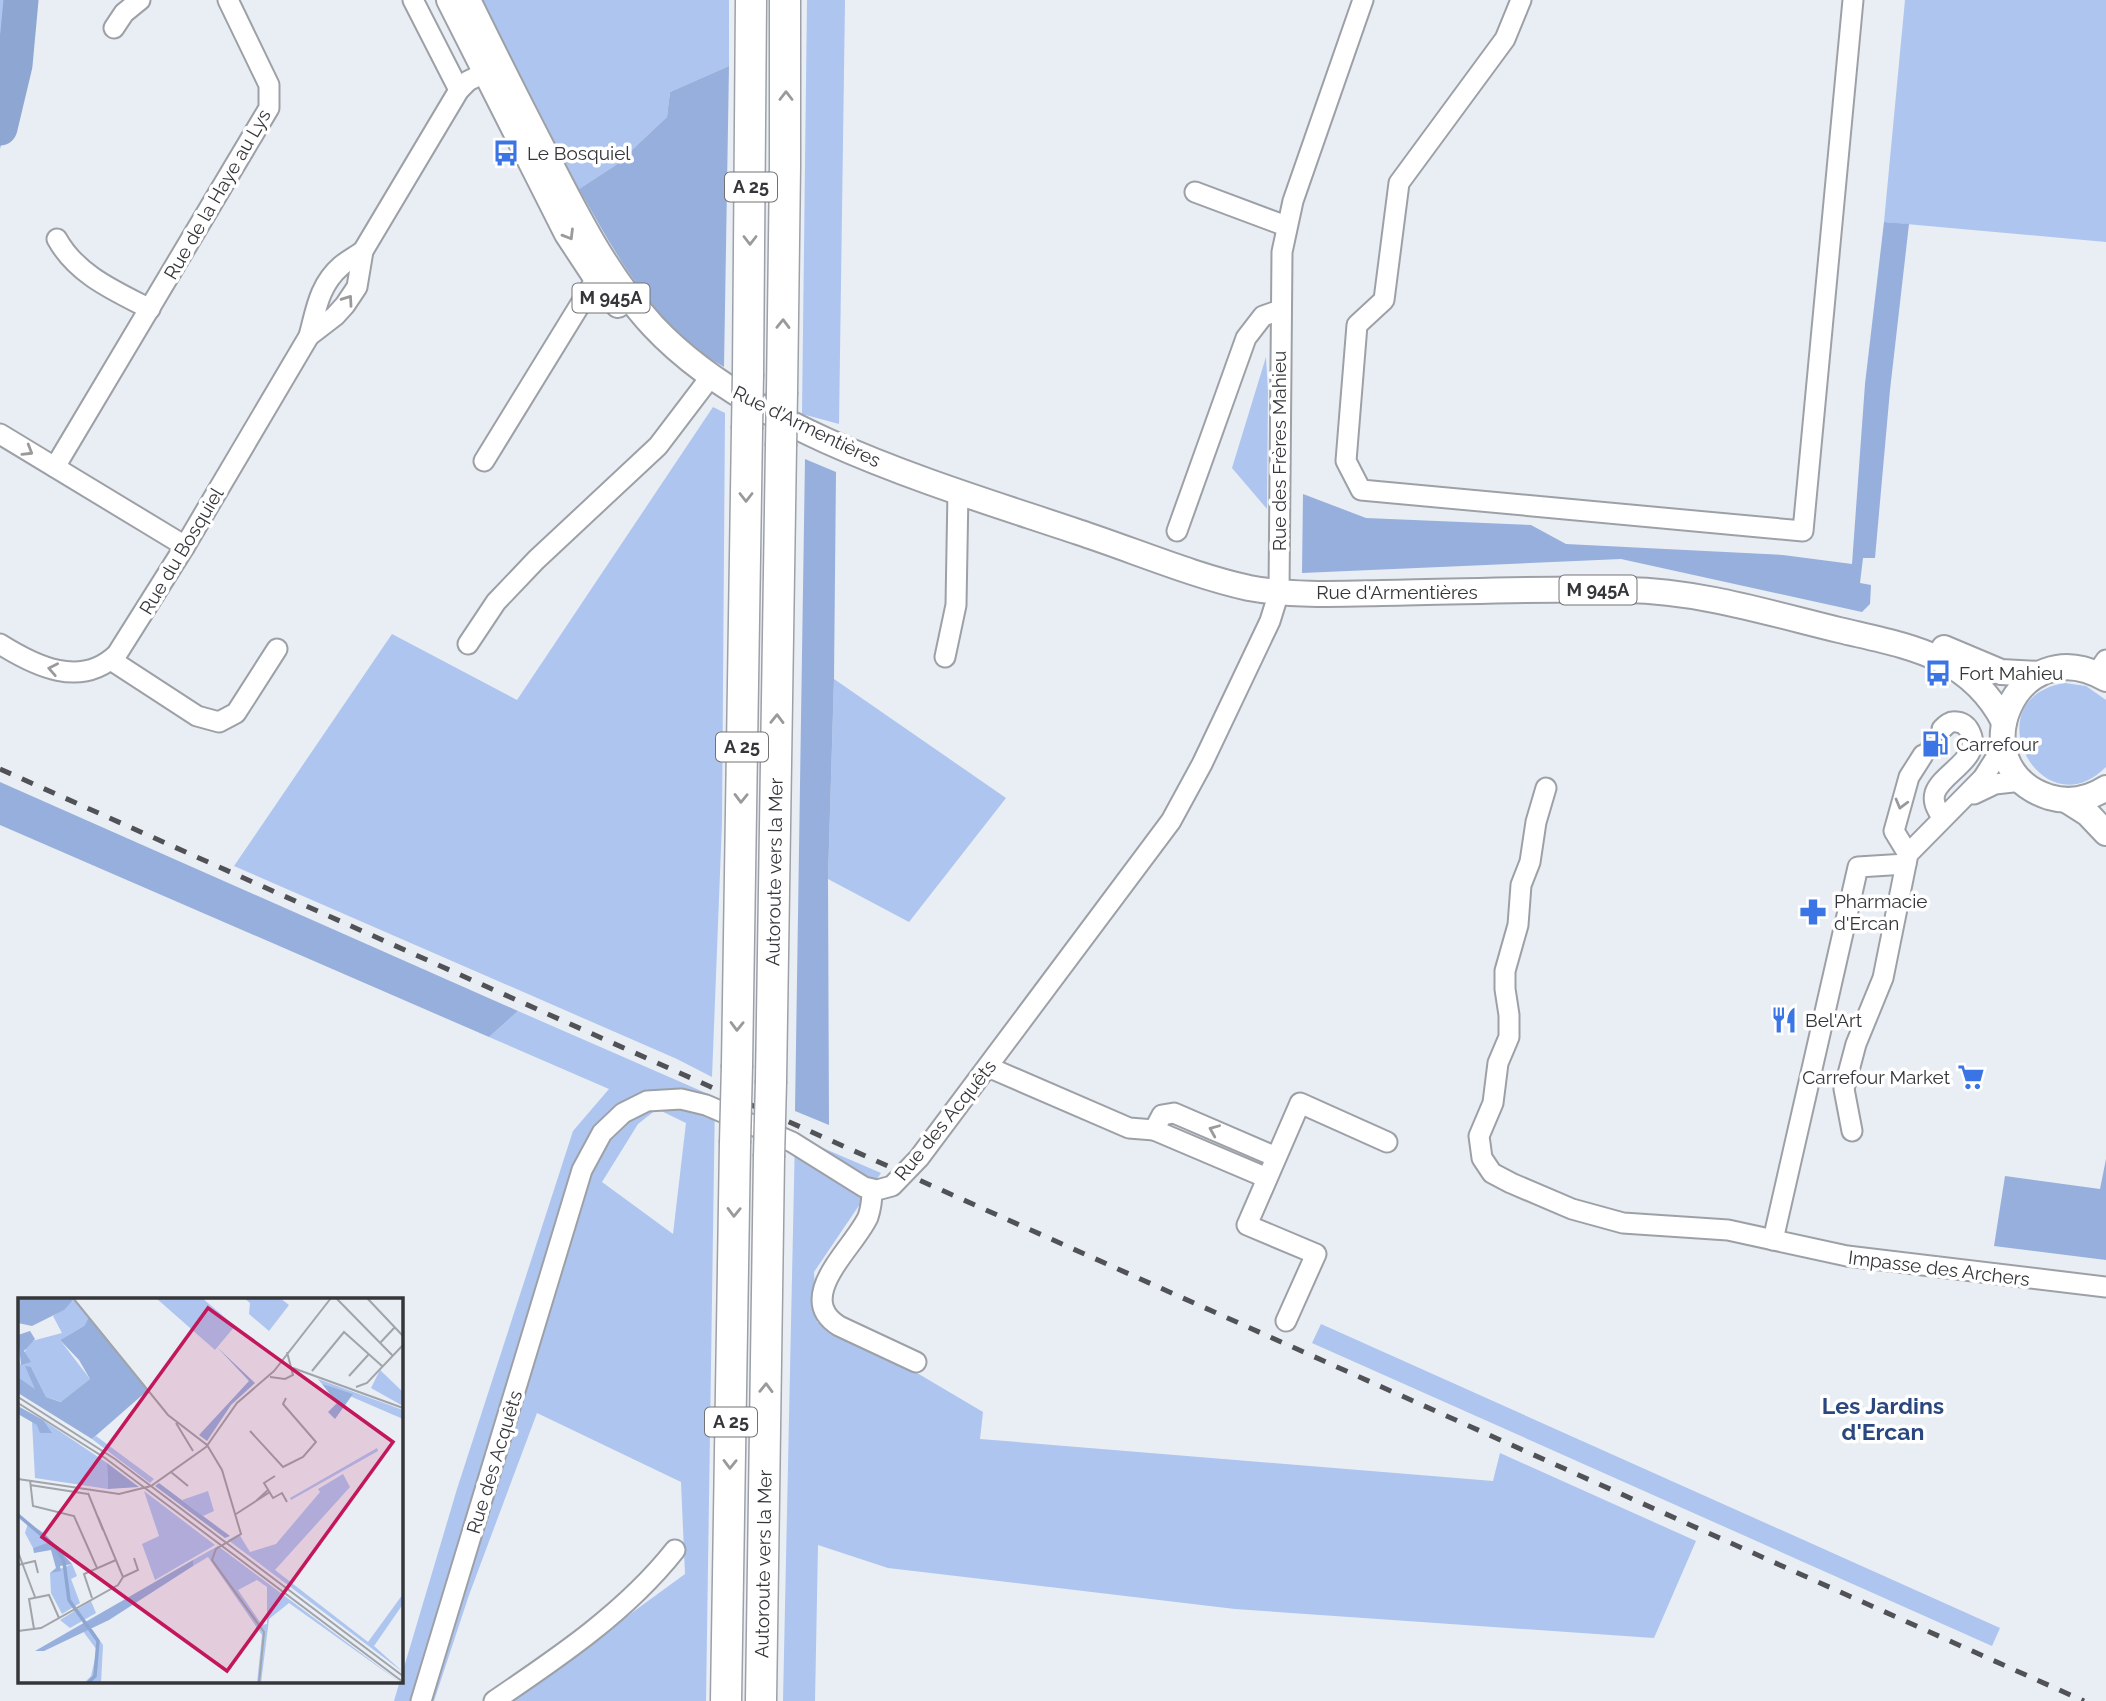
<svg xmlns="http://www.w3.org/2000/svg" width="2106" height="1701" viewBox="0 0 2106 1701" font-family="Raleway,sans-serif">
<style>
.green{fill:#adc5ef;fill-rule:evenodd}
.forest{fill:#97afdc}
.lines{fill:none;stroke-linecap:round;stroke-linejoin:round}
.river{stroke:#8ea6d2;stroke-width:35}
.minor-tunnel{stroke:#c5c8cf;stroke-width:19;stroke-dasharray:19 10;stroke-linecap:butt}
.minor-casing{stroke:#9da1a7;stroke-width:23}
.major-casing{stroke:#9da1a7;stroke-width:28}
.highway-casing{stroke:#9da1a7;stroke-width:33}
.minor{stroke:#fff;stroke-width:19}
.major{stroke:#fff;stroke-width:24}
.highway{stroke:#fff;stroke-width:30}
.rail{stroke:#505256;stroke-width:5;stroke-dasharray:12 12;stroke-linecap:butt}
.highway-bridge-casing{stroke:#9da1a7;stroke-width:33;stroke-linecap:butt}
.highway-bridge{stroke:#fff;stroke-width:30}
.oneway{stroke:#9a9a9c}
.labels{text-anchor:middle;stroke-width:7;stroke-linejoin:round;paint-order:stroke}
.shield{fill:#fff;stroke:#727274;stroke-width:2}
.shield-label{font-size:18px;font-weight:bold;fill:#353639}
.poi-label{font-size:19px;fill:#353639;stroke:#fff;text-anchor:start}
.street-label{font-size:19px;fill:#353639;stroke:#fff}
.quarter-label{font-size:23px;font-weight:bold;fill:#2a477f;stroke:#fff}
.inset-river{fill:none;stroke:#8ea6d2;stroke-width:3.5}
.inset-road{fill:none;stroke:#a1a4a9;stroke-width:2}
.view{fill:#c2185b;fill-opacity:0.15;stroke:#c2185b;stroke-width:3.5}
.inset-edge{fill:none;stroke:#353639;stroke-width:3.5}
</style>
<rect width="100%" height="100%" fill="#e9edf4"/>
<!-- green -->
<g class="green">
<polygon points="0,0 25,0 0,33"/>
<polygon points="482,0 729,0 729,66 670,92 667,117 616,165 579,189"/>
<polygon points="807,0 845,0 839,424 802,414"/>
<polygon points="1905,0 2106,0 2106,242 1884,222"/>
<polygon points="1266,357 1268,392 1267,509 1232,468"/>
<polygon points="713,407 725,413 722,822 712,1077 677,1059 234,866 392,634 517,700"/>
<polygon points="834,679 1006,798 909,922 828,879"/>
<path d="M2065 683 2086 686 2106 700V767C2041 832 1971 698 2065 683Z"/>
<path d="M518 1011 715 1097 706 1701H511L685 1574 681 1482 537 1413 469 1595 434 1701H394L457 1489 573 1131 609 1089 489 1037ZM657 1109 686 1123 673 1234 602 1182 638 1124Z"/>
<polygon points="795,1136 881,1173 814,1272 817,1322 890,1357 983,1412 980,1439 1493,1481 1500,1453 1696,1541 1654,1638 1235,1609 888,1568 818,1545 815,1701 783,1701"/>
<polygon points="1321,1324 2000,1628 1992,1646 1312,1343"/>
</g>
<!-- forest -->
<g class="forest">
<polygon points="25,0 29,0 28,28 0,149 0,33"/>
<path d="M729 66 724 367C655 328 617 256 579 189L616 165 667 117 670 92Z"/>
<polygon points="1884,222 1909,224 1890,390 1875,558 1863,558 1860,583 1871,585 1870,604 1862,612 1621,559 1302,573 1303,494 1366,518 1531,525 1566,544 1783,555 1852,564 1865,384"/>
<polygon points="805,459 836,472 834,679 828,879 829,1125 795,1111"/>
<polygon points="0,782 518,1011 489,1037 0,825"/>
<polygon points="2106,1159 2106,1260 1994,1246 2005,1176 2100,1189"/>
</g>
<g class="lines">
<!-- river -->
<polyline class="river" points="0,128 15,65 21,0"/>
<!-- minor-tunnel -->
<polyline class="minor-tunnel" points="1923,755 1942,729"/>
<!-- minor casing -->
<g class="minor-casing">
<g id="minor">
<polyline points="413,0 459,90"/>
<polyline points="1521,0 1505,39 1399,183 1384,300 1357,325 1346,461 1361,490 1803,531 1853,0"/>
<polyline points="114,28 124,13 140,0"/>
<polyline points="1195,192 1286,226"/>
<path d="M57 239C77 275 115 291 150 309"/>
<polyline points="309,336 335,316 345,305 357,287 363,251 459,90 468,81 496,67"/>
<polyline points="0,434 185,546"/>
<polyline points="484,461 602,269"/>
<polyline points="55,467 269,108 269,85 228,0"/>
<polyline points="1177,531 1246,338 1263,316 1280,310"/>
<path d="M0 644C35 666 81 689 117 654L185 546 309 336C316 310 319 285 341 266 348 260 356 256 363 251"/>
<polyline points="468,644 496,602 536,560 658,446 712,375"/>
<polyline points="945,657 956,605 958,491"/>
<polyline points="111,660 197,716 219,722 236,713 277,649"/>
<polyline points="2097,673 2106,660"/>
<path d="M1942 729C1946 725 1950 721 1956 722 1962 722 1967 726 1969 730 1985 758 1942 772 1935 793 1932 803 1938 810 1942 818"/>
<polyline points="1546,788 1536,822 1530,862 1521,885 1518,925 1505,971 1505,989 1509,1015 1509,1037 1498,1063 1493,1103 1479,1136 1482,1158 1492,1173 1511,1183 1572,1209 1623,1223 1728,1230 1847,1256 2106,1287"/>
<polyline points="1974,794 1995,784 2022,781"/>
<polyline points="1908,854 1894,831 1909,777 1923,755"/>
<polyline points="988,1067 1129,1128 1154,1130"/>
<polyline points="1852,1131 1844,1089 1856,1044 1883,978 1908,854 1983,778 2004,745"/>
<polyline points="1267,1178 1154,1130 1162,1115 1174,1113 1276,1157"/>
<path d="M872 1190C872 1199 871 1208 868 1217 854 1248 793 1297 839 1326L916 1362"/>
<polyline points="1773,1240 1858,867 1906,864"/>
<polyline points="1286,1321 1316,1254 1247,1225 1300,1103 1387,1142"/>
<polyline points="421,1701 582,1170 602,1133 623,1113 647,1101 681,1099 706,1105 792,1142 864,1187 877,1190 892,1186 919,1158 1171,821 1202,764 1270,621 1279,592 1282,252 1293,201 1363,0"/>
<path d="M494 1701C559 1657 626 1612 675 1550"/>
</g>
</g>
<!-- major casing -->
<g class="major-casing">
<g id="major">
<polyline points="449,0 567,234 596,278 618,305"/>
<path d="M468 0C493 51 518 101 544 151 575 212 607 276 653 326 753 433 942 486 1078 532 1133 550 1194 576 1249 588 1293 596 1338 594 1382 593 1463 592 1545 588 1626 590 1699 591 1769 613 1839 630 1906 646 1969 654 2004 722"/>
<polyline points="1944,648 2001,672 2039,674"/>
<path d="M2106 679C2016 626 1957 767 2049 797 2069 803 2089 799 2106 788"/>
<polyline points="2066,800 2088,814 2106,833"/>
</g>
</g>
<!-- highway casing -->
<g class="highway-casing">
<g id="highway">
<polyline points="748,374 751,0"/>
<polyline points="782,392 785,166 785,0"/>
<polyline points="737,1065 747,429"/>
<polyline points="771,1081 781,446"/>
<polyline points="726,1701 735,1143"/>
<polyline points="761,1701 769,1157"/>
</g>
</g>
<!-- minor -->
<use href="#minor" class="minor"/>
<!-- major -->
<use href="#major" class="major"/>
<!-- highway -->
<use href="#highway" class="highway"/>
<!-- rail -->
<polyline class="rail" points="0,769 2084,1701"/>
<!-- highway-bridge casing -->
<g class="highway-bridge-casing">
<g id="highway-bridge">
<polyline points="747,429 748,374"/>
<polyline points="781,446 782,392"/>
<polyline points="735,1143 737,1065"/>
<polyline points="769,1157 771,1081"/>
</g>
</g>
<!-- highway-bridge -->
<use href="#highway-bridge" class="highway-bridge"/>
</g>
<!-- one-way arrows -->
<defs><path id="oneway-chevron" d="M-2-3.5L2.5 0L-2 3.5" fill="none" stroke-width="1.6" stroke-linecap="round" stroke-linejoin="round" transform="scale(1.75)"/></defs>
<g class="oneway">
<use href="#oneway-chevron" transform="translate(786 96) rotate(-90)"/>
<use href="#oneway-chevron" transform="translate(569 235) rotate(59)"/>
<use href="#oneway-chevron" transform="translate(750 240) rotate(90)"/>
<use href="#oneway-chevron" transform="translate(348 300) rotate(-55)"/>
<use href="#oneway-chevron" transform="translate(783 324) rotate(-89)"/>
<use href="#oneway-chevron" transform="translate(28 451) rotate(31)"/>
<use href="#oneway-chevron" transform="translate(746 497) rotate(90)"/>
<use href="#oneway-chevron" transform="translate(53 669) rotate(-169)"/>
<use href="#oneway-chevron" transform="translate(777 719) rotate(-89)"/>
<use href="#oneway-chevron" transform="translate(741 798) rotate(91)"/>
<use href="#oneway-chevron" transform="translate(1901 804) rotate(105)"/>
<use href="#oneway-chevron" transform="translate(737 1026) rotate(91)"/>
<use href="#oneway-chevron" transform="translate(1214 1130) rotate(-157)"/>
<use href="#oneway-chevron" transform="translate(734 1212) rotate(91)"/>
<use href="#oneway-chevron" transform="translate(766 1388) rotate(-89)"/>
<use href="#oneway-chevron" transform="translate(730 1464) rotate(91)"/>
</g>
<!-- icons -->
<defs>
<g id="bus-bare" transform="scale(2.1)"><path d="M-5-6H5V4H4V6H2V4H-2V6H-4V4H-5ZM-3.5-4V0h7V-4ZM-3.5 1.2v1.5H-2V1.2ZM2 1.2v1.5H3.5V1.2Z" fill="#3b74e4" stroke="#fff" stroke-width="2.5" paint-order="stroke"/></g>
<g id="fuel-bare" transform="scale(2.1)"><path d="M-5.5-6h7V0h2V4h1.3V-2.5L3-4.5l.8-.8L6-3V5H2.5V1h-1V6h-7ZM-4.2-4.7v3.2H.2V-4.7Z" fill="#3b74e4" stroke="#fff" stroke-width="2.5" paint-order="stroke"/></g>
<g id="pharmacy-bare" transform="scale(2.1)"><path d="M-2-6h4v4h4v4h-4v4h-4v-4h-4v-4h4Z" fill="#3b74e4" stroke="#fff" stroke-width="2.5" paint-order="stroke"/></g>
<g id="restaurant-bare" transform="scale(2.1)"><path d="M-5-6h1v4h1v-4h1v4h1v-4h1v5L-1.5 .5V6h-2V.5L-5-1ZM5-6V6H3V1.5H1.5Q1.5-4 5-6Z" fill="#3b74e4" stroke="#fff" stroke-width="2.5" paint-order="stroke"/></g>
<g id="supermarket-bare" transform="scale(2.1)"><path d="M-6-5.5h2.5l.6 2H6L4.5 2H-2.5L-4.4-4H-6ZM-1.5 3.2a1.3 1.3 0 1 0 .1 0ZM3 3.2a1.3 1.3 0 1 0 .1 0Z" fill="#3b74e4" stroke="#fff" stroke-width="2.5" paint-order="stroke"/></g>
</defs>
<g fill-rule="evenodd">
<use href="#bus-bare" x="506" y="153"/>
<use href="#bus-bare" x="1938" y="673"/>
<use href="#fuel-bare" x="1935" y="744"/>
<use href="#pharmacy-bare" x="1813" y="912"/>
<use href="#restaurant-bare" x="1784" y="1020"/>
<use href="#supermarket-bare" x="1971" y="1077"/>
</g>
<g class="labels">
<!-- shield labels -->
<g class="shield">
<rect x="725" y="172.5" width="52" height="29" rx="5"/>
<rect x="572.5" y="283.5" width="77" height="29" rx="5"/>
<rect x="1559.5" y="575.5" width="77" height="29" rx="5"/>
<rect x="716" y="732.5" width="52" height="29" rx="5"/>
<rect x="705" y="1407.5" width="52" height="29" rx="5"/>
</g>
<g class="shield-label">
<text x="751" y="193">A 25</text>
<text x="611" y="304">M 945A</text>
<text x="1598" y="596">M 945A</text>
<text x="742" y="753">A 25</text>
<text x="731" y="1428">A 25</text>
</g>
<!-- poi labels -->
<g class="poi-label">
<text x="527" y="160">Le Bosquiel</text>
<text x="1959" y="680">Fort Mahieu</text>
<text x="1956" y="751">Carrefour</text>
<text x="1834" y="908">Pharmacie<tspan x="1834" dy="22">d'Ercan</tspan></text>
<text x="1805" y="1027">Bel'Art</text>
<text x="1950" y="1084" text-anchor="end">Carrefour Market</text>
</g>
<!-- street labels -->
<g class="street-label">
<text transform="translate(217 194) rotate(-60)" y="7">Rue de la Haye au Lys</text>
<text transform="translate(807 426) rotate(26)" y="7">Rue d'Armentières</text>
<text transform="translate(1279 451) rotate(-90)" y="7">Rue des Frères Mahieu</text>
<text transform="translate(181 551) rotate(-59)" y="7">Rue du Bosquiel</text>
<text x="1397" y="599">Rue d'Armentières</text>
<text transform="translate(774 872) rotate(-89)" y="7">Autoroute vers la Mer</text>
<text transform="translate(945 1120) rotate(-51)" y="7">Rue des Acquêts</text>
<text transform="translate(1939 1268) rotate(7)" y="7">Impasse des Archers</text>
<text transform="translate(494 1462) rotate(-73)" y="7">Rue des Acquêts</text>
<text transform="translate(763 1564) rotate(-89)" y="7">Autoroute vers la Mer</text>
</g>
<!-- quarter labels -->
<g class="quarter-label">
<text x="1883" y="1414">Les Jardins<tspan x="1883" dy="26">d'Ercan</tspan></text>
</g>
</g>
<!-- overview -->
<g transform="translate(18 1298)">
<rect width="385" height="385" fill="#e9edf4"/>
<path d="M138 0H184L217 28 197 52ZM226 0H262L271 7 251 33 231 16 232 5ZM56 2 71 19 66 28 42 42 72 81 44 104 28 99 13 69 18 92 0 79V62L3 67 10 44 44 35 35 18ZM362 72 385 94V108L353 90ZM300 81 385 112V121L304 86ZM25 122 89 165 90 191 17 180 14 124 27 128ZM78 138 136 181 132 185 74 141ZM359 150 360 153 273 202 272 200ZM325 176 332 189 257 272 350 344 385 296V306L356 348 385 374 210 242 221 236 232 254 258 246 302 194 300 191ZM126 193 197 247 137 282 124 246 141 238ZM190 193 196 213 185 218 164 202ZM10 225 26 235 29 246 15 250 7 235ZM200 248 383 385 271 305 251 321 243 385H239L244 337 190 259 175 268V262ZM239 282 249 289V326L244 327 220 292ZM54 266 59 278 53 281 62 305 44 316 33 295 32 275ZM73 303 78 315 52 330 42 322ZM74 331 85 347 83 385H66L73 378 79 352 64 332Z" fill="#adc5ef" fill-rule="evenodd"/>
<path d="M0 0H57L46 12 14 28 0 25ZM71 19 130 92 74 141 0 95V79L17 91 7 68 13 69 28 99 43 104 72 81 61 62 42 42 66 28ZM12 33 17 41 6 53 13 64 3 67 0 37ZM199 49 237 85 213 107 189 143 181 137 231 83ZM304 86 335 96 317 121 310 114 319 105ZM0 108 25 122 34 135H22L19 127 0 116ZM89 165 121 189 90 191ZM141 185 185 218 212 238 207 240 137 188ZM26 235 54 266 42 268 43 273 32 275 38 270 33 252 16 255 15 250 29 245ZM175 262V268L91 322 26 353H17Z" fill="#97afdc"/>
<path class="inset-river" d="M0 217 39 250 46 264 51 302 80 343 77 378 70 385"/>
<path class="inset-road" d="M55 0 150 117 189 147 204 172 223 236 198 251 194 262 246 334 241 385M318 0 375 58M349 0 385 38M362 45 377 29M275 70 385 110M294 73 326 34 364 68M331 78 351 56M252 79 267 81 275 77 269 54M338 89 349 85 385 47M0 99 97 161 385 378M0 105 87 160 385 384M158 125 175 153M232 133 265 169 285 159 298 144 265 106 268 100M153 174 170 188M257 178 246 185 255 200 264 195 269 204M0 181 101 196 133 188 188 149 219 105 256 73 313 0M12 182 15 208 56 218 79 270M12 187 70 196M250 192 238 203 252 194M70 195 85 232M218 216 238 203M80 219 105 279M0 254 17 299M0 267 17 263 20 275M105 279 120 272 116 260M74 300 66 276 98 262M16 331 11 301 31 297 41 320M0 333 23 330 100 287 105 279"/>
<path class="view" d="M190 10 375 144 209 373 24 239Z"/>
<rect width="385" height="385" class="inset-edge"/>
</g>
</svg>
